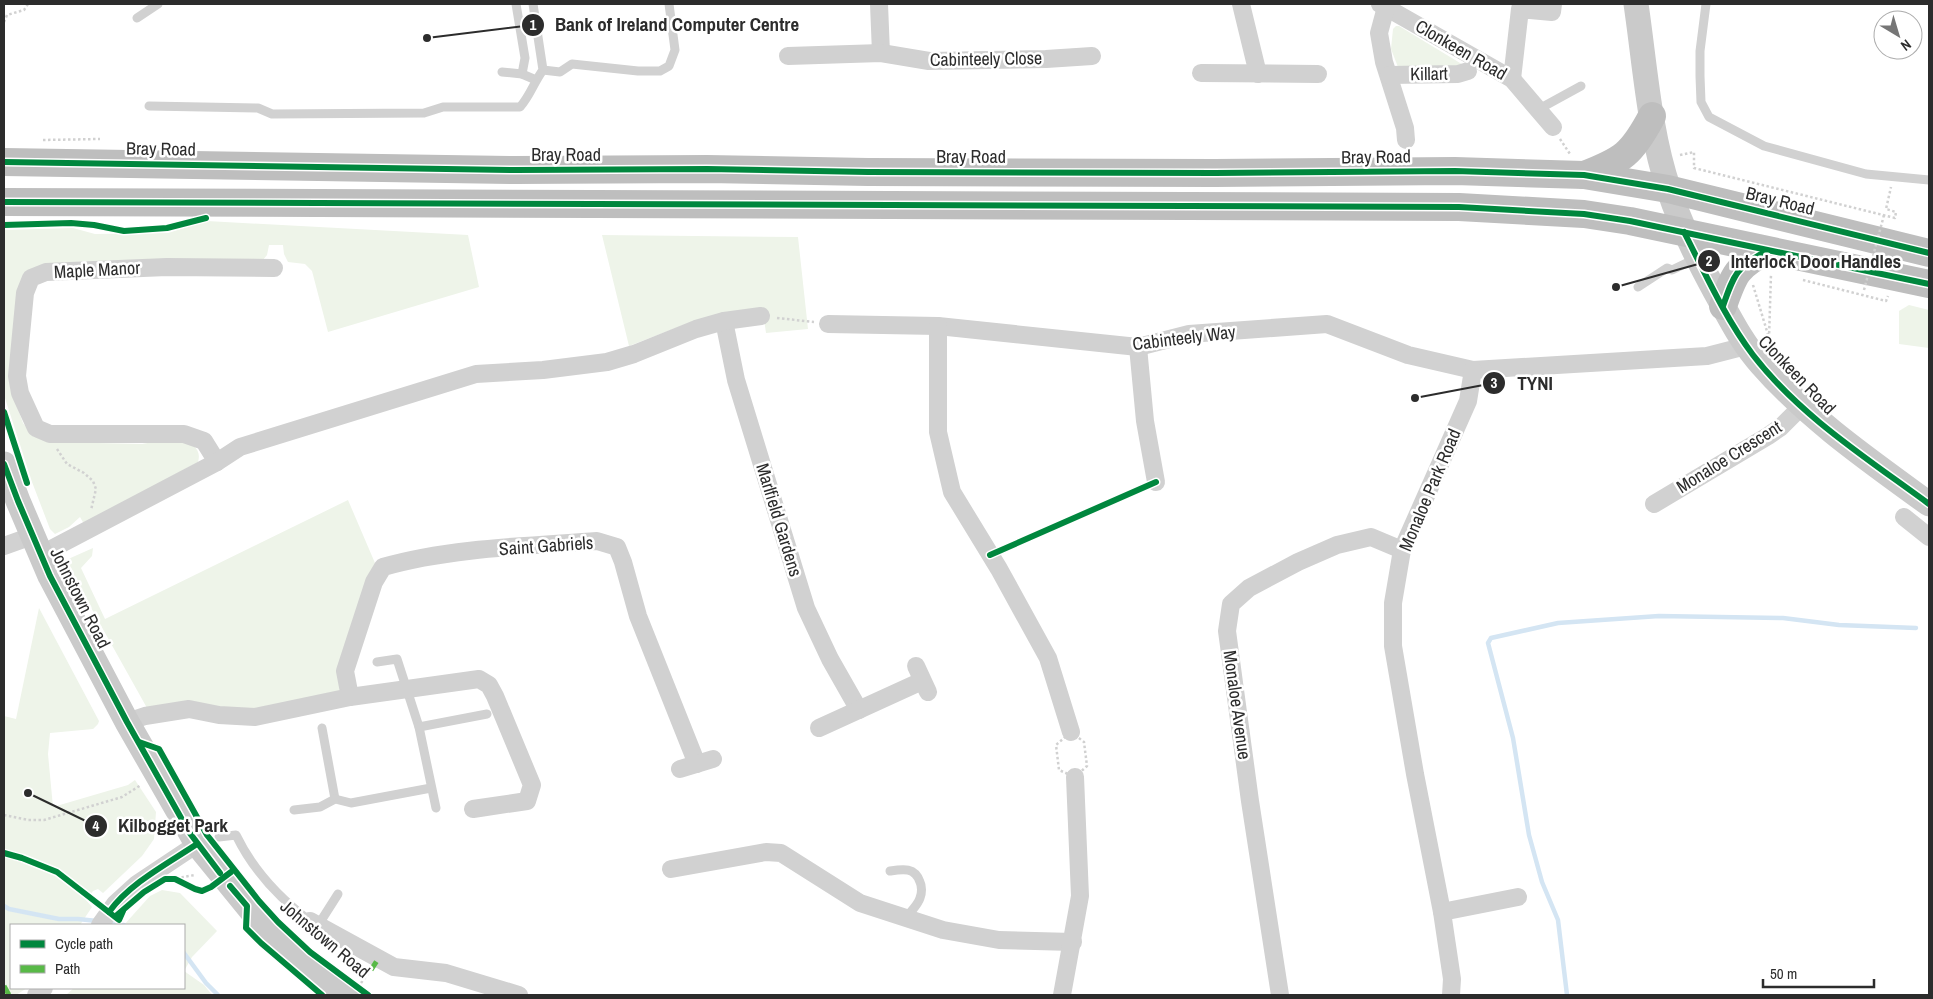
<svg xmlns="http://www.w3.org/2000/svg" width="1933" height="999" viewBox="0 0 1933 999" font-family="'Archivo Narrow',sans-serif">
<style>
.green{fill:#eef4e9}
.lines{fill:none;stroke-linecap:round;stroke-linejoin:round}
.stream{stroke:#d4e5f3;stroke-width:4.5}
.path{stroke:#d1d1d1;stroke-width:2.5;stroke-dasharray:2.5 2.5;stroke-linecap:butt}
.lane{stroke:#d1d1d1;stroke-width:9}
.street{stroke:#d1d1d1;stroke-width:18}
.secondary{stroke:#cacaca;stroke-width:25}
.highway{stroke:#bebebe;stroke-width:28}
.path-bridge{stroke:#d1d1d1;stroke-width:2.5;stroke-dasharray:2.5 2.5;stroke-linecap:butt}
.quiet{stroke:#58b947;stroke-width:5;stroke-dasharray:10 5;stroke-linecap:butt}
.cycleway-casing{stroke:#fff;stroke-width:9}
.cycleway{stroke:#00873e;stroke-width:6}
.labels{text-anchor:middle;stroke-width:5;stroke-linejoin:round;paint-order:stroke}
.street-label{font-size:18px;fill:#2c2c2c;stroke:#fff}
.leader{fill:none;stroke:#2c2c2c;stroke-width:2}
.callout-dot{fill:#2c2c2c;stroke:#fff;stroke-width:2}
.mark-label{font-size:15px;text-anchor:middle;font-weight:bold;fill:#fff}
.callout-label{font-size:19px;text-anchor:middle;font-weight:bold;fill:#2c2c2c;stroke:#fff;stroke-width:5;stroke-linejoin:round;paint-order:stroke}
</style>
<rect width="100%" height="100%" fill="#fff"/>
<!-- green -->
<g class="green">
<polygon points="1396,26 1399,26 1465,66 1398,67 1391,49 1393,29"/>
<path d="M207 221 468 235 479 287 328 332 312 271 305 264 288 262 284 254 283 245H269L267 255 262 261 166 259 19 285 10 387 23 423 33 436 52 442 142 444 182 437C192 444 202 449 198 462L84 524 80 517 69 527 55 534 50 529 32 482 4 395V230L73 228 95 234 168 233Z"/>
<polygon points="602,235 798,237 808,329 766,333 763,312 725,313 686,324 629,346"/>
<polygon points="1909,305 1929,310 1929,348 1899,344 1899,311"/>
<polygon points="348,500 378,570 339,692 240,712 147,708 66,563 66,560 93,548 92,556 81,568 105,619"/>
<polygon points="39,608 99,721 98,724 93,729 50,733 48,754 53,807 128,785 135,780 156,812 154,839 142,856 103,893 98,889 93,891 86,900 92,907 80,925 11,925 11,988 27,988 16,995 4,995 4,716 16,719"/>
<polygon points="162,890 180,893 217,931 192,957 184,971 204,985 212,995 66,995 74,988 184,988 184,925 124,925 150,896"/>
</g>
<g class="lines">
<!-- stream -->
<g class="stream">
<polyline points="4,906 9,909 59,919 78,919 97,921"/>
<polyline points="108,923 124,925"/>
<polyline points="184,953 206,983 218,995"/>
<polyline points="1567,995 1558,920 1542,882 1529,835 1513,738 1488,643 1491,638 1558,623 1659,616 1783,618 1839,625 1916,628"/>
</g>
<!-- path -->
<g class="path">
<polyline points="4,22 7,15 24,10 28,4"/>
<polyline points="1560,139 1570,154"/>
<polyline points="43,140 100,139"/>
<polyline points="1680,155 1694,152 1694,168 1895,218 1896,212 1886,209 1891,187"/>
<polyline points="1803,280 1886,301 1888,296"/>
<polyline points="1753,285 1769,338 1771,274"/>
<polyline points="777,318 814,322"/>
<polyline points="57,449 67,464 84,473 93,481 96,489 91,510"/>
<polygon points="1071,732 1084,742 1087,766 1075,777 1059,770 1056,745"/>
<polyline points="4,815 28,820 44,820 122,797 141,785"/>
<polyline points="177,880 183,877 195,875"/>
<polyline points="361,983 370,971"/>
</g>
<!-- lane -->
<g class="lane">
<polyline points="516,4 525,58 522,74"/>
<polyline points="1706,4 1700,51 1700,76 1701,102 1709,117 1764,146 1866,174 1929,180"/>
<polyline points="137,18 158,4"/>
<polyline points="543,70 560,72 572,64 638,71 660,71 669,66 675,50 669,4"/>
<polyline points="502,72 522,74 536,80"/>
<path d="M149 106 258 108 272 114 424 113 443 107H520C530 96 534 82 543 70L533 4"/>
<polyline points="1539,109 1581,86"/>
<polyline points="1638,287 1667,268 1672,270 1697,258"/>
<polyline points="377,662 397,659 419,727 436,808"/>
<polyline points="419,727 487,714"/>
<polyline points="322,728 335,799"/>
<polyline points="294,810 320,807 335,799 351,803 431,788"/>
<path d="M219 837 236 835C253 870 279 898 310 921"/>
<path d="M890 871C903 869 915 867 920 882 922 886 922 893 920 898 918 905 910 912 906 918"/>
<polyline points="317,927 338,894"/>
</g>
<!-- street -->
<g class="street">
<polyline points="879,4 881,53"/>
<polyline points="1241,4 1258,74"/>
<polyline points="1380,4 1512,79 1553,127"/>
<polyline points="1386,7 1379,33 1384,62 1405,128 1406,140"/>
<polyline points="788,56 881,53 929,61 1046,59 1092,56"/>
<polyline points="1201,73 1318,74"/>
<polyline points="1389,75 1458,74 1468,71"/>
<polyline points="1512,79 1520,9 1552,12 1553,4"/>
<polyline points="724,321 736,380 806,608 830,659 859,710"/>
<polyline points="828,324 938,326 1138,347 1189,334 1327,324 1408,355 1473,370 1707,356 1746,346"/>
<polyline points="938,326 938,432 952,492 999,569 1048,658 1071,732"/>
<polyline points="1138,347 1145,421 1156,482"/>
<polyline points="217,462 204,441 184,434 50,434 36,428 20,393 17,376 25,293 31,278 46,272 167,267 274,268"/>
<polyline points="1654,504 1768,436 1781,427 1802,406"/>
<polyline points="1904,517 1929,537"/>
<polyline points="4,546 32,536"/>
<polyline points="40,555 217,462 240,447 476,374 543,370 607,362 634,354 696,329 724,321 761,316"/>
<polyline points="916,666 928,692"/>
<path d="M350 697 345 671 374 582 383 567C449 548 528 546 597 541L617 547 623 562 638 616 697 764"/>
<polyline points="127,722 145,716 189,709 219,715 255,717 350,697 479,679 489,685 495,696 532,785 527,801 473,809"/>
<polyline points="819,728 922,681"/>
<polyline points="680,769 713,759"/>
<polyline points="671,869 766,852 781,853 860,903 943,930 999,940 1073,942"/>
<polyline points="1442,912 1518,897"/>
<polyline points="310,921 394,967 446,973 519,995"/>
<polyline points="100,925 115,904 137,884 197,844"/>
<polyline points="36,995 44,988"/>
<polyline points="1062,995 1080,896 1075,777"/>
<polyline points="1280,995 1250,801 1227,631 1231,604 1249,588 1298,562 1337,545 1371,537 1402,550"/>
<polyline points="1451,995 1452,979 1442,912 1415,774 1393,646 1393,603 1402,550 1468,401 1473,370"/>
</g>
<!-- secondary -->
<g class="secondary">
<path d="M1636 4C1645 65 1649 131 1669 190 1681 227 1698 260 1716 293 1730 318 1742 343 1761 364 1809 419 1870 461 1929 504"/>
<polyline points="4,464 18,501 50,576 127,722 197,844 267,930 347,995"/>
</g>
<!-- highway -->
<g class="highway">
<polyline points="4,162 515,170 707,169 868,172 1215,173 1455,171 1584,175 1668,189 1929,253"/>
<path d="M1584 175C1623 160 1632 154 1652 116"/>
<polyline points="4,202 1459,207 1584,214 1630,221 1929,284"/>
<path d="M1723 306C1734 274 1737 266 1767 251"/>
</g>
<!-- path-bridge -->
<polyline class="path-bridge" points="1864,290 1884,215"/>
<!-- quiet -->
<g class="quiet">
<polyline points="371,970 378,959"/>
<polyline points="4,986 9,995"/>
</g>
<!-- cycleway casing -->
<g class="cycleway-casing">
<g id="cycleway">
<polyline points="4,162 515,170 707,169 868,172 1215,173 1455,171 1584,175 1668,189 1929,253"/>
<polyline points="4,202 1459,207 1584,214 1630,221 1929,284"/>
<polyline points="4,225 71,223 94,225 124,231 167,228 206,218"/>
<path d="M1684 232C1705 273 1725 318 1753 355 1800 416 1868 459 1929 504"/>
<path d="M1723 306C1734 274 1737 266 1767 251"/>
<polyline points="4,412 27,483"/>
<polyline points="4,464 18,501 50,576 127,722 189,832 220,873"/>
<polyline points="990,555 1156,482"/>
<polyline points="139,742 159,749 207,835 259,901 278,922 310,952 368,995"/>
<polyline points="4,853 22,858 57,872 119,920 123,911"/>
<polyline points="230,886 247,906 246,928 261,943 322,995"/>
<path d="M109 912C130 883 167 864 197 844"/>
<polyline points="117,915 144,892 165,879 175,879 195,889 202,891 211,887 231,872"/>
</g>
</g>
<!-- cycleway -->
<use href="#cycleway" class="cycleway"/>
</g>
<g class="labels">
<!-- street labels -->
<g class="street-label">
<text transform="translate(1461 50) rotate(30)" y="6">Clonkeen Road</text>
<text transform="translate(986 59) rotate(-1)" y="6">Cabinteely Close</text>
<text transform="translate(1429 74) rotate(-1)" y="6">Killart</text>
<text transform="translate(161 149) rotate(1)" y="6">Bray Road</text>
<text x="566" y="161">Bray Road</text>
<text x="971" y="163">Bray Road</text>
<text transform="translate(1376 157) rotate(-1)" y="6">Bray Road</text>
<text transform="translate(1780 201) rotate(14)" y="6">Bray Road</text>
<text transform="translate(97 270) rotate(-3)" y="6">Maple Manor</text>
<text transform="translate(1184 338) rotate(-7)" y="6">Cabinteely Way</text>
<text transform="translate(1797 375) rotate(46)" y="6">Clonkeen Road</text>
<text transform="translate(1729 457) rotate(-32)" y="6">Monaloe Crescent</text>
<text transform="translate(1430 490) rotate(-67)" y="6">Monaloe Park Road</text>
<text transform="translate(779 520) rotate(73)" y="6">Marlfield Gardens</text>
<text transform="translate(546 546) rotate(-4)" y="6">Saint Gabriels</text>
<text transform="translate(80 598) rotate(63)" y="6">Johnstown Road</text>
<text transform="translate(1237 705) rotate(82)" y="6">Monaloe Avenue</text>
<text transform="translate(325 939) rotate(40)" y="6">Johnstown Road</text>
</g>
</g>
<!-- callouts -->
<path class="leader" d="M427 38L533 25M1616 287L1709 261M1415 398L1494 383M28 793L96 826"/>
<g class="callout-dot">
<circle cx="427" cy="38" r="5"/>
<circle cx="1616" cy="287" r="5"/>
<circle cx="1415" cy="398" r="5"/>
<circle cx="28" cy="793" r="5"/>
<circle cx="533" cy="25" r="12"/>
<circle cx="1709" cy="261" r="12"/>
<circle cx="1494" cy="383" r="12"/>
<circle cx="96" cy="826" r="12"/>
</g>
<g class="mark-label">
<text x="533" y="30">1</text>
<text x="1709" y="266">2</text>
<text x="1494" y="388">3</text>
<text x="96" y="831">4</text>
</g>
<g class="callout-label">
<text x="677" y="31">Bank of Ireland Computer Centre</text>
<text x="1816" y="268">Interlock Door Handles</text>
<text x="1535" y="390">TYNI</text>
<text x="173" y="832">Kilbogget Park</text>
</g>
<!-- border -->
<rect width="1933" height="999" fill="none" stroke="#2c2c2c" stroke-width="10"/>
<!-- legend -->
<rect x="10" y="924" width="175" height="65" fill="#ffffff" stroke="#ababab"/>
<rect x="20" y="940" width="25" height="8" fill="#00873e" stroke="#ababab"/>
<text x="55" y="949" font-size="15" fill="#2c2c2c">Cycle path</text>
<rect x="20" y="965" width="25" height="8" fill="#58b947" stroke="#ababab"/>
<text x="55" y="974" font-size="15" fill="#2c2c2c">Path</text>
<!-- north arrow -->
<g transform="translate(1898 35) rotate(142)"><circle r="24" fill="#ffffff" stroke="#ababab"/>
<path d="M0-4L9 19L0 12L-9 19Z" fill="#767676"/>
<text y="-8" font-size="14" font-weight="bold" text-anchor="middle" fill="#2c2c2c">N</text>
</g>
<!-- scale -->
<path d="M1763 979v8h111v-8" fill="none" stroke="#2c2c2c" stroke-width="2.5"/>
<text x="1770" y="979" font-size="15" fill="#2c2c2c" stroke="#ffffff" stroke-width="4" paint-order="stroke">50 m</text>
</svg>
